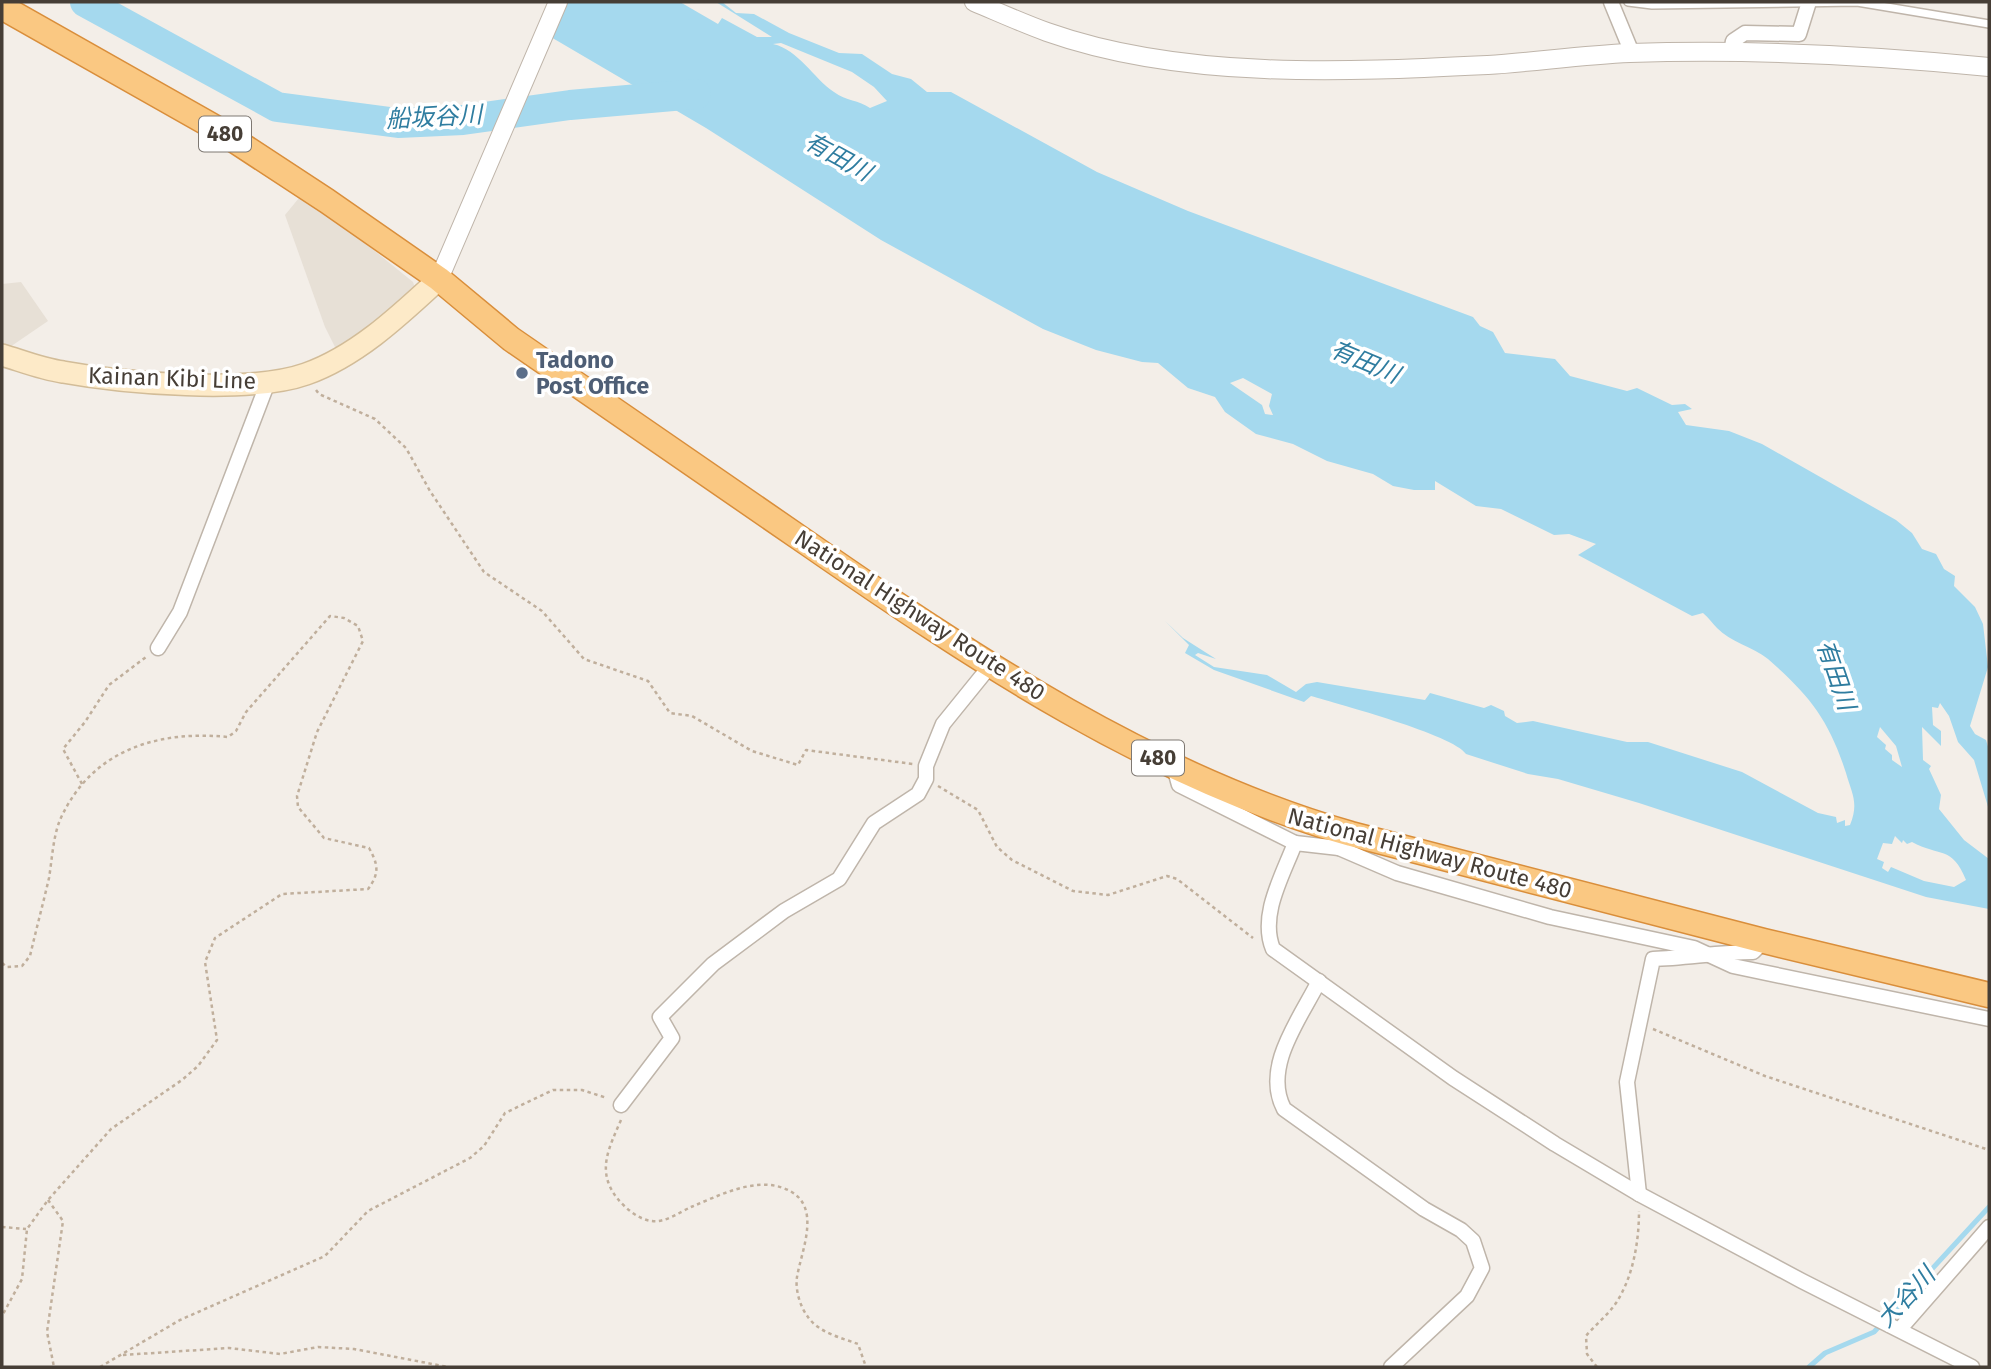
<svg xmlns="http://www.w3.org/2000/svg" width="1991" height="1369" viewBox="0 0 1991 1369" font-family="'Fira Sans','Noto Sans JP',sans-serif">
<style>
.residential{fill:#e7e0d6}
.water{fill:#a5d9ee;fill-rule:evenodd}
.lines{fill:none;stroke-linecap:round;stroke-linejoin:round}
.stream{stroke:#a5d9ee;stroke-width:5}
.river{stroke:#a5d9ee;stroke-width:30}
.service-casing{stroke:#bfb5aa;stroke-width:10}
.minor-casing{stroke:#bfb5aa;stroke-width:17}
.tertiary-casing{stroke:#bfb5aa;stroke-width:20}
.secondary-casing{stroke:#d2bc98;stroke-width:24}
.trunk-casing{stroke:#d98e3b;stroke-width:27}
.path{stroke:#c0af9c;stroke-width:2.5;stroke-dasharray:3.5 3.5;stroke-linecap:butt}
.service{stroke:#fff;stroke-width:7}
.minor{stroke:#fff;stroke-width:14}
.tertiary{stroke:#fff;stroke-width:18}
.secondary{stroke:#fdeac8;stroke-width:21}
.trunk{stroke:#fac882;stroke-width:24}
.service-dot{fill:#5c6f8a;stroke:#fff;stroke-width:2.5}
.labels{text-anchor:middle;stroke-width:7;stroke-linejoin:round;paint-order:stroke}
.shield{fill:#fff;stroke:#7e7872;stroke-width:2}
.shield-label{font-size:21px;font-weight:bold;fill:#463e36}
.service-label{font-size:23px;font-weight:bold;fill:#4e5e75;stroke:#fff;text-anchor:start}
.street-label{font-size:23px;fill:#463e36;stroke:#fff}
.water-label{font-size:24px;font-style:italic;fill:#2f7da0;stroke:#fff}
</style>
<rect width="100%" height="100%" fill="#f3eee8"/>
<!-- residential -->
<g class="residential">
<polygon points="299,198 334,218 413,282 415,288 343,351 335,347 325,327 285,215"/>
<polygon points="21,282 48,321 7,349 2,348 2,284"/>
</g>
<!-- water -->
<path class="water" d="M557 2H680L718 24 722 18 757 37H772L716 2H722L736 13 754 14 789 33 839 53 862 54 892 74 911 79 927 92H951L1097 172 1188 211 1473 317 1480 326 1493 332 1505 353 1555 359 1570 376 1627 391 1637 388 1672 405 1685 404 1692 409 1678 412 1686 425 1729 431 1762 444 1896 520 1912 533 1922 549 1936 554 1944 569 1955 576 1954 586 1975 607 1983 624 1988 667 1970 726 1975 734 1986 740 1989 750V810L1974 760 1958 742 1949 716 1940 703 1938 708 1932 707 1933 725 1941 731V746L1922 727 1923 760 1931 766 1929 769 1941 795 1939 809 1964 840 1989 859V909L1926 897 1639 803 1558 779 1528 774 1466 754C1454 735 1338 704 1311 696L1304 702 1214 670 1185 653 1189 645 1165 621 1183 638 1216 659 1198 653 1195 655 1214 667 1267 675 1296 692 1306 684 1317 682 1425 700 1430 693 1484 708 1491 705 1504 711 1505 716 1517 723 1533 721 1627 742H1648L1742 772 1818 813 1836 817 1837 823 1845 820V826L1850 825C1859 803 1852 794 1846 773 1829 720 1810 696 1768 659 1753 647 1730 642 1717 628 1712 623 1709 618 1703 613L1692 616 1578 555 1596 544 1569 534 1554 535 1501 509 1476 506 1435 481V490H1414L1393 486 1373 474 1327 461 1293 444 1256 434 1225 412 1215 397 1188 388 1158 363 1142 362 1096 350 1043 329 881 240 706 128 544 33ZM781 43 852 72 874 87 887 101 870 108C859 100 846 101 834 92 813 78 799 50 773 44ZM1243 378 1272 394 1269 406 1273 415 1265 414 1262 405 1230 383ZM1880 727 1896 746 1902 767 1892 760V755L1885 749 1886 745 1877 737ZM1895 836 1902 843 1903 840 1907 844 1912 842C1939 857 1952 845 1966 880L1954 887 1924 881 1891 867 1888 872 1882 868 1884 862 1877 859 1883 843 1892 844Z"/>
<g class="lines">
<!-- stream -->
<polyline class="stream" points="1809,1367 1825,1353 1874,1332 1989,1207"/>
<!-- river -->
<polyline class="river" points="85,2 277,107 398,123 463,120 570,105 696,94"/>
<!-- service casing -->
<g class="service-casing">
<polyline id="service" points="1628,2 1652,5 1857,2 1989,24"/>
</g>
<!-- minor casing -->
<g class="minor-casing">
<g id="minor">
<polyline points="1611,2 1632,53"/>
<polyline points="1731,53 1733,41 1745,33 1799,34 1809,2"/>
<polyline points="158,648 180,612 268,382"/>
<polyline points="1174,767 1179,785 1295,843"/>
<path d="M1351 834 1339 848 1295 843C1283 875 1259 915 1273 949L1453 1078 1555 1144 1639 1194 1802 1281 1972 1367"/>
<polyline points="1339,848 1397,873 1550,917 1694,948 1733,966 1989,1019"/>
<path d="M1319 981C1300 1019 1262 1067 1284 1109L1424 1209 1461 1230 1473 1241 1482 1268 1467 1296 1391 1367"/>
<polyline points="621,1105 672,1038 660,1017 713,964 784,911 839,879 874,823 918,794 926,779 926,766 943,724 990,666"/>
<path d="M1639 1194 1627 1082 1653 959C1687 958 1719 952 1753 952L1764 941"/>
<polyline points="1900,1329 1989,1227"/>
</g>
</g>
<!-- tertiary casing -->
<g class="tertiary-casing">
<g id="tertiary">
<path d="M974 2C998 12 1022 23 1047 32 1183 80 1345 72 1488 65 1535 62 1582 55 1630 53 1750 49 1870 55 1989 67"/>
<polyline points="439,279 558,2"/>
</g>
</g>
<!-- secondary casing -->
<g class="secondary-casing">
<path id="secondary" d="M2 355C22 361 42 369 63 372 123 383 250 394 306 374 357 356 400 315 439 279"/>
</g>
<!-- trunk casing -->
<g class="trunk-casing">
<path id="trunk" d="M2 7 214 127 327 201 439 279 511 339C610 407 709 475 807 543 976 660 1152 777 1351 834L1764 941 1989 995"/>
</g>
<!-- path -->
<g class="path">
<polyline points="316,390 319,394 375,419 406,448 430,491 484,572 542,611 584,659 648,681 670,713 692,716 752,751 798,765 806,750 913,764"/>
<polyline points="82,784 63,749 85,722 109,685 146,657"/>
<polyline points="938,786 978,810 997,847 1012,860 1073,891 1108,895 1167,876 1177,879 1253,938"/>
<path d="M2 963 7 967 22 966 30 956C36 930 43 904 49 878 52 860 53 837 60 820 91 750 157 730 228 737L236 731 246 712 330 616 344 618 358 626 363 641 317 732 297 796 298 807 324 838 369 848C378 864 380 873 368 889L282 894 215 938 205 962 217 1040 198 1066 182 1080 111 1129 48 1200 27 1229 22 1279 2 1316"/>
<polyline points="1653,1029 1765,1076 1989,1150"/>
<path d="M621 1120C609 1148 596 1171 617 1198 625 1208 639 1220 652 1221 665 1223 680 1212 691 1207 718 1196 754 1177 783 1188 824 1202 802 1248 797 1277 795 1289 800 1307 808 1317 819 1333 842 1338 858 1344L866 1367"/>
<polyline points="48,1200 63,1221 47,1332 54,1367"/>
<polyline points="2,1227 26,1229"/>
<polyline points="123,1355 229,1348 280,1354 318,1347 354,1349 448,1367"/>
<polyline points="100,1367 180,1320 325,1256 368,1211 470,1158 484,1146 505,1113 553,1090 582,1090 607,1098"/>
<path d="M1597 1367 1587 1354 1586 1336C1595 1325 1608 1315 1616 1303 1633 1277 1639 1242 1639 1211"/>
</g>
<!-- service -->
<use href="#service" class="service"/>
<!-- minor -->
<use href="#minor" class="minor"/>
<!-- tertiary -->
<use href="#tertiary" class="tertiary"/>
<!-- secondary -->
<use href="#secondary" class="secondary"/>
<!-- trunk -->
<use href="#trunk" class="trunk"/>
</g>
<!-- markers -->
<circle class="service-dot" cx="522" cy="373" r="7"/>
<g class="labels">
<!-- shield labels -->
<g class="shield">
<rect x="199" y="116.5" width="52" height="35" rx="5"/>
<rect x="1132" y="740.5" width="52" height="35" rx="5"/>
</g>
<g class="shield-label">
<text x="225" y="141">480</text>
<text x="1158" y="765">480</text>
</g>
<!-- service labels -->
<g class="service-label">
<text x="536" y="368">Tadono<tspan x="536" dy="26">Post Office</tspan></text>
</g>
<!-- street labels -->
<g class="street-label">
<text transform="translate(172 378) rotate(2)" y="8">Kainan Kibi Line</text>
<text transform="translate(920 615) rotate(33)" y="8">National Highway Route 480</text>
<text transform="translate(1430 853) rotate(15)" y="8">National Highway Route 480</text>
</g>
<!-- water labels -->
<g class="water-label">
<text transform="translate(434 117) rotate(-3)" y="8">船坂谷川</text>
<text transform="translate(838 157) rotate(29)" y="8">有田川</text>
<text transform="translate(1365 362) rotate(23)" y="8">有田川</text>
<text transform="translate(1836 675) rotate(71)" y="8">有田川</text>
<text transform="translate(1906 1297) rotate(-47)" y="8">大谷川</text>
</g>
</g>
<!-- border -->
<rect width="1991" height="1369" fill="none" stroke="#463e36" stroke-width="7"/>
</svg>
